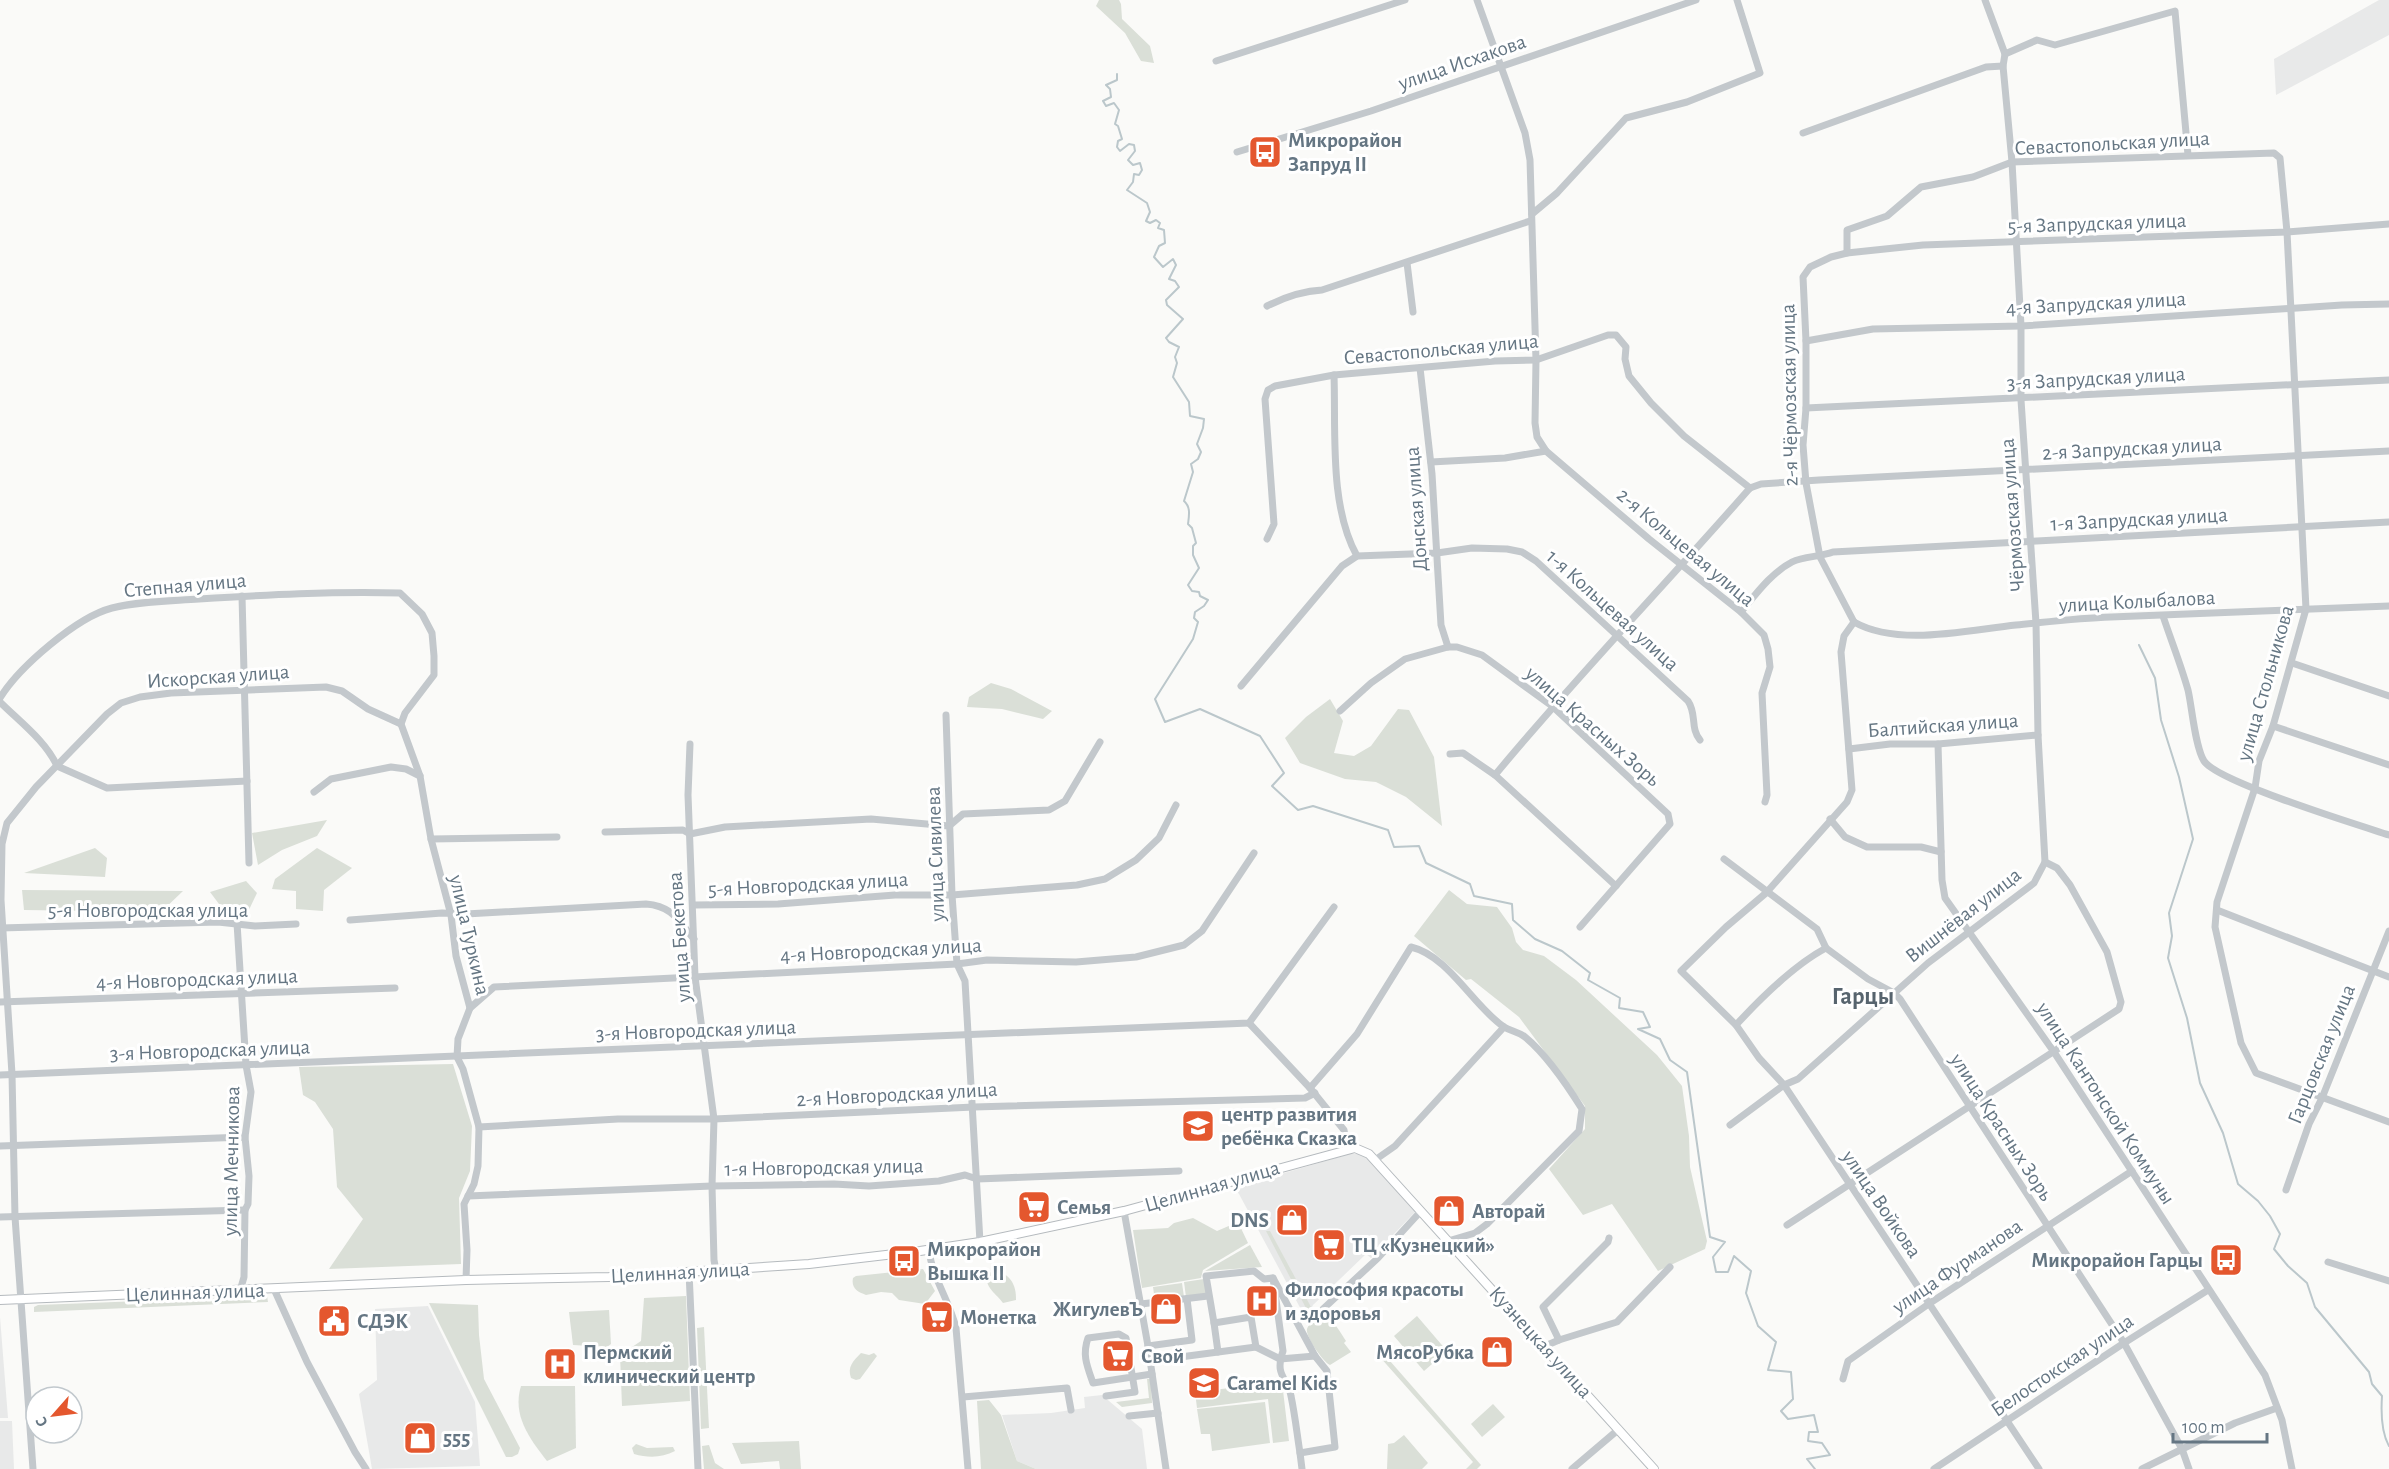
<svg xmlns="http://www.w3.org/2000/svg" width="2389" height="1469" viewBox="0 0 2389 1469" font-family="'Alegreya Sans',sans-serif">
<style>
.built{fill:#e8e9e9}
.green{fill:#dadfd7}
.lines{fill:none;stroke-linecap:round;stroke-linejoin:round}
.stream{stroke:#bbc7cb;stroke-width:2}
.major-casing{stroke:#b5babe;stroke-width:10}
.minor{stroke:#c3c8cc;stroke-width:7}
.major{stroke:#fff;stroke-width:8}
.labels{text-anchor:middle;stroke-width:6;stroke-linejoin:round;paint-order:stroke}
.street-label{font-size:21px;fill:#657683;stroke:#fff}
.poi-label{font-size:21px;font-weight:bold;fill:#657683;stroke:#fff;text-anchor:start}
.quarter-label{font-size:24px;font-weight:bold;fill:#57646e;stroke:#fff}
</style>
<rect width="100%" height="100%" fill="#fafaf8"/>
<!-- built -->
<g class="built">
<polygon points="2379,0 2389,0 2389,35 2276,95 2274,59"/>
<polygon points="1349,1154 1359,1154 1369,1159 1416,1211 1371,1258 1366,1254 1313,1305 1310,1311 1304,1315 1239,1194 1234,1188"/>
<polygon points="428,1306 475,1402 480,1466 372,1469 359,1394 377,1380 375,1309"/>
<polygon points="0,1317 8,1418 0,1418"/>
<polygon points="1102,1395 1142,1429 1147,1469 1036,1469 1017,1461 1002,1415 1051,1413 1085,1408 1084,1397"/>
<polygon points="0,1421 12,1421 14,1469 0,1469"/>
</g>
<!-- green -->
<g class="green">
<polygon points="1099,0 1119,0 1121,4 1122,19 1150,46 1154,63 1141,61 1125,33 1096,6"/>
<polygon points="991,683 1011,689 1052,711 1043,719 1002,709 967,707 969,697"/>
<polygon points="1330,699 1343,721 1334,753 1354,756 1371,746 1398,709 1409,710 1434,757 1442,826 1406,797 1376,782 1345,779 1300,763 1285,738 1306,717"/>
<polygon points="327,820 317,836 282,850 258,865 252,833"/>
<polygon points="95,848 107,858 105,877 24,873"/>
<polygon points="317,848 352,868 324,890 323,911 296,909 296,891 272,889 275,879"/>
<polygon points="246,881 257,893 247,914 225,912 210,892"/>
<polygon points="22,890 183,891 161,912 24,910"/>
<polygon points="1449,890 1467,904 1497,907 1512,928 1516,942 1523,950 1544,956 1576,980 1657,1055 1682,1086 1689,1136 1690,1167 1707,1241 1705,1249 1658,1271 1612,1204 1583,1215 1549,1169 1585,1129 1585,1106 1519,1017 1471,979 1466,980 1414,936"/>
<polygon points="453,1064 472,1126 470,1171 459,1198 461,1264 329,1269 363,1219 337,1187 333,1129 315,1102 303,1095 299,1067"/>
<polygon points="1193,1218 1217,1231 1238,1222 1248,1243 1203,1270 1201,1278 1142,1288 1133,1230 1168,1228 1174,1223"/>
<polygon points="1266,1231 1270,1231 1311,1307 1307,1310"/>
<polygon points="1250,1245 1262,1267 1205,1271"/>
<path d="M923 1269 935 1291 925 1304 899 1300 892 1293 881 1292 866 1295C857 1292 851 1288 853 1278L856 1276Z"/>
<path d="M991 1272C1008 1270 1017 1284 1016 1300L1003 1303C996 1293 987 1290 986 1276Z"/>
<polygon points="1204,1279 1207,1295 1186,1297 1184,1282"/>
<polygon points="1182,1283 1184,1297 1155,1301 1153,1287"/>
<polygon points="267,1296 268,1302 34,1312 34,1307 38,1305"/>
<polygon points="686,1296 690,1401 622,1406 620,1355 641,1341 644,1298"/>
<polygon points="429,1303 478,1305 479,1335 484,1379 520,1448 518,1454 512,1457 506,1457"/>
<polygon points="609,1310 611,1344 607,1347 573,1345 569,1312"/>
<path d="M1322 1316C1334 1319 1340 1332 1346 1341L1344 1343 1351 1352 1330 1365C1324 1363 1305 1336 1307 1329 1309 1323 1317 1318 1322 1316Z"/>
<polygon points="1417,1316 1447,1351 1424,1371 1394,1336"/>
<polygon points="704,1327 709,1428 701,1429 697,1328"/>
<path d="M861 1353 869 1355 874 1353 877 1356 860 1379 856 1380 851 1378C847 1367 853 1361 861 1353Z"/>
<polygon points="1383,1353 1481,1465 1477,1469 1466,1469 1473,1462 1379,1356"/>
<polygon points="1147,1379 1150,1379 1151,1382 1152,1403 1122,1407 1116,1402 1149,1398"/>
<polygon points="1282,1382 1289,1441 1273,1443 1268,1399 1197,1408 1195,1392"/>
<path d="M521 1386H575L576 1448 547 1461C529 1438 512 1415 521 1386Z"/>
<polygon points="989,1400 1001,1415 1017,1461 1036,1469 981,1469 977,1401"/>
<polygon points="1265,1402 1270,1443 1212,1451 1210,1434 1201,1434 1197,1409"/>
<polygon points="1493,1404 1505,1417 1482,1437 1471,1424"/>
<polygon points="1404,1435 1428,1463 1422,1469 1387,1469 1388,1444 1394,1443"/>
<polygon points="799,1441 801,1469 780,1469 779,1461 741,1464 732,1443"/>
<path d="M636 1444 647 1448 673 1447 675 1451C662 1458 648 1458 634 1454L632 1448Z"/>
<polygon points="709,1445 715,1463 724,1469 704,1469 702,1446"/>
</g>
<g class="lines">
<!-- stream -->
<g class="stream">
<path d="M1117 74V80L1106 85 1110 89 1111 97 1103 101 1106 106 1114 103 1119 110 1115 124 1118 126 1122 139 1118 141 1117 147 1120 151 1129 144 1134 145 1135 151 1128 160 1133 165 1140 163 1142 170 1139 175 1134 174 1133 182 1127 190 1147 203 1150 212 1146 221 1150 223 1156 220 1160 223 1158 228 1164 230 1165 243 1159 246 1154 257 1163 267 1173 259 1176 265 1169 279 1175 281 1179 287 1166 300 1167 305 1183 319 1166 338 1169 342 1179 347 1175 357 1177 363 1173 377 1189 402 1190 416 1204 419 1203 428 1197 444 1201 452 1198 459 1191 464 1193 472 1184 501C1191 507 1189 516 1188 524L1192 528 1196 543 1193 546V555L1199 568 1188 585 1192 591 1199 592 1200 596 1208 600 1204 606 1195 612 1194 618 1198 622 1193 639 1155 699 1165 722 1200 709 1260 736 1284 773 1272 786 1298 810 1313 806 1388 830 1394 847 1419 846 1426 863 1470 884 1474 896 1512 904 1513 920 1535 939 1562 951 1590 973 1588 980 1620 998 1619 1008 1643 1012 1650 1027 1638 1029 1660 1039 1670 1060 1687 1072 1710 1237 1725 1242 1713 1257 1716 1272H1728L1734 1256 1751 1271 1746 1293 1758 1326 1776 1342 1768 1370 1791 1372 1793 1399 1781 1411 1788 1419 1814 1415 1818 1432H1809L1808 1441 1822 1443 1830 1455 1807 1459 1815 1469"/>
<path d="M2139 645 2155 678 2161 720 2179 777 2193 839 2169 913 2172 936 2168 958 2187 1018 2200 1083 2223 1133 2238 1184 2258 1201 2270 1216 2280 1234 2274 1249 2288 1266 2307 1283 2315 1307 2369 1372 2372 1384 2382 1396C2381 1411 2381 1432 2389 1446"/>
</g>
<!-- major casing -->
<g class="major-casing">
<polyline id="major" points="0,1300 466,1280 609,1277 809,1264 920,1251 980,1242 1124,1211 1355,1148 1369,1154 1654,1469"/>
</g>
<!-- minor -->
<g class="minor">
<polyline points="1477,0 1525,133 1530,160 1536,360 1535,423 1537,437 1546,451 1649,539 1741,612 1764,635 1768,649 1770,667 1762,693 1767,795 1765,802"/>
<polyline points="2005,54 2037,40 2055,45 2175,11 2188,155"/>
<polyline points="1216,61 1405,0"/>
<polyline points="1803,133 1986,67 2003,66"/>
<polyline points="1237,152 1371,111 1696,0"/>
<polyline points="1532,214 1557,193 1626,118 1687,102 1760,73 1737,0"/>
<polyline points="1847,253 1847,230 1887,216 1921,187 1973,177 2012,162 2274,153 2280,158 2287,232 2306,609 2273,726 2259,761 2255,788 2217,902 2215,927 2241,1043 2256,1073 2389,1122"/>
<polyline points="1407,263 1413,312"/>
<path d="M1267 306C1285 297 1302 291 1322 290L1530 221"/>
<polyline points="1806,341 1873,329 2021,326 2342,305 2389,304"/>
<polyline points="1420,368 1432,474 1441,625 1448,647"/>
<path d="M1334 375C1336 431 1329 506 1357 556"/>
<polyline points="1806,408 2389,380"/>
<polyline points="1431,462 1505,458 1546,451"/>
<polyline points="1267,539 1274,524 1265,399 1268,390 1275,386 1334,375 1495,361 1536,360 1608,335 1616,335 1626,347 1625,359 1629,376 1651,403 1684,436 1750,488"/>
<polyline points="242,596 249,863"/>
<path d="M1741 612C1756 594 1771 573 1792 562 1804 556 1820 557 1833 552L2389 522"/>
<path d="M2163 616C2171 640 2181 665 2188 690 2192 707 2195 747 2204 761 2218 782 2358 825 2389 835"/>
<polyline points="1854,622 1844,636 1841,652 1852,790 1847,802 1766,893 1726,927 1681,971 1736,1025 1759,1058 1784,1085 2039,1469"/>
<polyline points="1854,622 1820,557 1806,483 1803,445 1806,408 1806,341 1803,277 1810,267 1831,257 1847,253 1923,245 2287,232 2389,224"/>
<path d="M1854 622C1898 647 1968 630 2016 625 2047 622 2079 618 2111 617 2204 613 2296 610 2389 606"/>
<polyline points="2292,663 2389,696"/>
<path d="M1241 686 1342 566 1357 556 1437 553 1472 548 1507 549 1522 552 1536 561 1688 701C1697 714 1690 728 1700 740"/>
<path d="M0 698C19 667 77 617 112 608 140 601 171 601 199 599 265 595 333 591 400 593L422 614 432 633 434 656V675L405 713 401 724 420 776 431 839 451 915 456 956 470 1008 458 1039 457 1057 463 1069 479 1127 478 1166 474 1184 464 1204 467 1250 466 1280"/>
<path d="M0 702C19 721 46 741 57 766L107 788 247 781"/>
<polyline points="1340,711 1371,683 1405,659 1448,647 1457,647 1482,655 1552,706 1668,814 1670,824 1580,927"/>
<polyline points="946,715 952,895 957,964 965,981 980,1242"/>
<polyline points="2273,726 2389,765"/>
<polyline points="690,744 688,795 695,977 714,1119 712,1186 714,1260 716,1271"/>
<polyline points="1938,744 1942,880 1945,898 2054,1052 2265,1375 2282,1420 2292,1469"/>
<polyline points="1849,749 1890,744 1938,744 2038,735"/>
<polyline points="1450,754 1463,753 1495,775 1616,886"/>
<path d="M1495 775C1577 676 1666 584 1750 488L1761 484 1819 480 2389 451"/>
<polyline points="314,792 331,779 391,767 406,769 420,776"/>
<polyline points="1830,819 1845,837 1867,847 1921,847 1941,852"/>
<polyline points="605,832 683,830 690,834 725,827 871,819 949,826 963,814 1049,810 1065,801 1100,742"/>
<polyline points="431,839 557,837"/>
<polyline points="1724,859 1817,929 1826,948 1868,979 1894,993 1900,999 2124,1343 2182,1449 2189,1469"/>
<polyline points="694,905 778,904 895,895 952,895 1077,885 1105,879 1136,860 1159,838 1176,805"/>
<polyline points="2217,910 2389,977"/>
<path d="M350 920 442 913 466 914 646 904C672 906 678 920 694 939"/>
<polyline points="237,923 246,1065 251,1092 245,1137 249,1176 248,1204 245,1210 244,1277 240,1291"/>
<polyline points="0,928 218,922 255,926 296,924"/>
<polyline points="0,1002 395,988"/>
<polyline points="470,1008 494,987 957,964 987,960 1076,962 1136,957 1184,945 1202,931 1254,853"/>
<polyline points="1249,1023 1310,1088 1344,1130 1347,1148"/>
<path d="M1736 1025C1760 999 1794 965 1826 948"/>
<polyline points="0,1075 1249,1023 1334,907"/>
<path d="M1310 1088 1357 1034 1411 947C1449 956 1473 1006 1504 1027 1511 1031 1519 1032 1525 1037 1547 1055 1567 1085 1582 1109L1579 1131 1487 1224 1475 1233 1448 1241"/>
<polyline points="1730,1125 1784,1085 1798,1079 1928,963 2034,883 2045,862 2038,735 2036,623 2021,400 2021,326 2012,162 2003,66 2005,54 1985,0"/>
<polyline points="479,1127 618,1119 714,1119 974,1107 1305,1098 1315,1093"/>
<polyline points="0,1146 245,1137"/>
<polyline points="1375,1160 1395,1146 1504,1027"/>
<polyline points="2286,1190 2309,1124 2322,1098 2389,931"/>
<polyline points="468,1196 712,1186 834,1184 869,1186 939,1181 965,1175 977,1179 1179,1171"/>
<polyline points="1124,1211 1148,1346 1166,1469"/>
<polyline points="0,1217 245,1210"/>
<polyline points="1787,1225 2119,1009 2121,1002 2107,952 2070,885 2057,868 2045,862"/>
<path d="M929 1250C932 1278 950 1301 956 1328L968 1469"/>
<polyline points="2328,1262 2389,1281"/>
<polyline points="689,1272 698,1469"/>
<path d="M1273 1278 1315 1356 1327 1371 1335 1447 1300 1453C1297 1434 1295 1415 1291 1396 1288 1377 1274 1377 1283 1351Z"/>
<polyline points="1273,1278 1264,1279 1254,1271 1206,1276 1214,1323 1251,1317 1256,1347 1280,1359 1315,1356"/>
<polyline points="274,1289 307,1362 355,1452 366,1469"/>
<polyline points="1141,1304 1208,1296"/>
<polyline points="1323,1309 1378,1258 1421,1211"/>
<polyline points="1214,1323 1218,1352"/>
<polyline points="1559,1340 1543,1307 1608,1242 1609,1238"/>
<polyline points="1148,1346 1192,1340 1187,1299"/>
<polyline points="1545,1346 1559,1340 1617,1322 1670,1267"/>
<polyline points="1150,1361 1256,1347"/>
<polyline points="1843,1379 1848,1361 1930,1303 2132,1171"/>
<path d="M1106 1396 1135 1392 1126 1338 1119 1334 1088 1338C1082 1355 1087 1366 1093 1383L1152 1374"/>
<polyline points="963,1397 1067,1388 1071,1410"/>
<polyline points="1129,1416 1158,1413"/>
<polyline points="1300,1453 1302,1469"/>
<polyline points="33,1469 15,1217 12,1074 1,900 2,844 7,823 36,787 107,714 121,703 140,697 171,693 326,687 342,691 368,709 401,724"/>
<polyline points="1572,1469 1619,1429"/>
<polyline points="1934,1469 2124,1343 2208,1290"/>
<polyline points="2142,1469 2235,1423 2277,1408"/>
</g>
<!-- major -->
<use href="#major" class="major"/>
</g>
<!-- icons -->
<defs>
<g id="bus-square" transform="scale(1.725)"><rect x="-9" y="-9" width="18" height="18" rx="4" fill="#e4572e" stroke="#fff"/><path d="M-5-6H5V4H4V6H2V4H-2V6H-4V4H-5ZM-3.5-4V0h7V-4ZM-3.5 1.2v1.5H-2V1.2ZM2 1.2v1.5H3.5V1.2Z" fill="#fff"/></g>
<g id="school-square" transform="scale(1.725)"><rect x="-9" y="-9" width="18" height="18" rx="4" fill="#e4572e" stroke="#fff"/><path d="M0-5L7-2L0 1L-7-2ZM-4 1L0 2.5L4 1V4Q0 6-4 4Z" fill="#fff"/></g>
<g id="supermarket-square" transform="scale(1.725)"><rect x="-9" y="-9" width="18" height="18" rx="4" fill="#e4572e" stroke="#fff"/><path d="M-6-5.5h2.5l.6 2H6L4.5 2H-2.5L-4.4-4H-6ZM-1.5 3.2a1.3 1.3 0 1 0 .1 0ZM3 3.2a1.3 1.3 0 1 0 .1 0Z" fill="#fff"/></g>
<g id="shop-square" transform="scale(1.725)"><rect x="-9" y="-9" width="18" height="18" rx="4" fill="#e4572e" stroke="#fff"/><path d="M-5-2.5h2.3a2.7 3.5 0 0 1 5.4 0H5L5.5 6h-11ZM-1.5-2.5h3a1.5 2.3 0 0 0-3 0Z" fill="#fff"/></g>
<g id="hospital-square" transform="scale(1.725)"><rect x="-9" y="-9" width="18" height="18" rx="4" fill="#e4572e" stroke="#fff"/><path d="M-5-5h3v3.5h4V-5h3V5h-3V1.5h-4V5h-3Z" fill="#fff"/></g>
<g id="civic-square" transform="scale(1.725)"><rect x="-9" y="-9" width="18" height="18" rx="4" fill="#e4572e" stroke="#fff"/><path d="M-.6-6.5H3V-4.5H.6V-3L4-1V1h2V6H-6V1h2V-1L-.6-3ZM-1.2 2.5V6h2.4V2.5Z" fill="#fff"/></g>
</defs>
<g fill-rule="evenodd">
<use href="#bus-square" x="1265" y="152"/>
<use href="#school-square" x="1198" y="1126"/>
<use href="#supermarket-square" x="1034" y="1207"/>
<use href="#shop-square" x="1449" y="1211"/>
<use href="#shop-square" x="1292" y="1220"/>
<use href="#supermarket-square" x="1329" y="1245"/>
<use href="#bus-square" x="2226" y="1260"/>
<use href="#bus-square" x="904" y="1261"/>
<use href="#hospital-square" x="1262" y="1301"/>
<use href="#shop-square" x="1166" y="1309"/>
<use href="#supermarket-square" x="937" y="1317"/>
<use href="#civic-square" x="334" y="1321"/>
<use href="#shop-square" x="1497" y="1352"/>
<use href="#supermarket-square" x="1118" y="1356"/>
<use href="#hospital-square" x="560" y="1364"/>
<use href="#school-square" x="1204" y="1383"/>
<use href="#shop-square" x="420" y="1438"/>
</g>
<g class="labels">
<!-- street labels -->
<g class="street-label">
<text transform="translate(1462 62) rotate(-19)" y="7">улица Исхакова</text>
<text transform="translate(2112 143) rotate(-3)" y="7">Севастопольская улица</text>
<text transform="translate(2097 223) rotate(-2)" y="7">5-я Запрудская улица</text>
<text transform="translate(2096 303) rotate(-3)" y="7">4-я Запрудская улица</text>
<text transform="translate(1441 349) rotate(-5)" y="7">Севастопольская улица</text>
<text transform="translate(2096 378) rotate(-3)" y="7">3-я Запрудская улица</text>
<text transform="translate(1789 395) rotate(-91)" y="7">2-я Чёрмозская улица</text>
<text transform="translate(2132 448) rotate(-3)" y="7">2-я Запрудская улица</text>
<text transform="translate(1416 509) rotate(-94)" y="7">Донская улица</text>
<text transform="translate(2012 515) rotate(-94)" y="7">Чёрмозская улица</text>
<text transform="translate(2139 519) rotate(-3)" y="7">1-я Запрудская улица</text>
<text transform="translate(1686 547) rotate(40)" y="7">2-я Кольцевая улица</text>
<text transform="translate(185 585) rotate(-5)" y="7">Степная улица</text>
<text transform="translate(2137 601) rotate(-3)" y="7">улица Колыбалова</text>
<text transform="translate(1613 610) rotate(42)" y="7">1-я Кольцевая улица</text>
<text transform="translate(218 676) rotate(-4)" y="7">Искорская улица</text>
<text transform="translate(2265 683) rotate(-74)" y="7">улица Стольникова</text>
<text transform="translate(1943 725) rotate(-4)" y="7">Балтийская улица</text>
<text transform="translate(1593 726) rotate(41)" y="7">улица Красных Зорь</text>
<text transform="translate(935 854) rotate(-92)" y="7">улица Сивилева</text>
<text transform="translate(808 884) rotate(-3)" y="7">5-я Новгородская улица</text>
<text x="148" y="917">5-я Новгородская улица</text>
<text transform="translate(1963 915) rotate(-38)" y="7">Вишнёвая улица</text>
<text transform="translate(470 935) rotate(77)" y="7">улица Туркина</text>
<text transform="translate(679 937) rotate(-94)" y="7">улица Бекетова</text>
<text transform="translate(881 950) rotate(-3)" y="7">4-я Новгородская улица</text>
<text transform="translate(197 979) rotate(-2)" y="7">4-я Новгородская улица</text>
<text transform="translate(696 1030) rotate(-2)" y="7">3-я Новгородская улица</text>
<text transform="translate(210 1050) rotate(-2)" y="7">3-я Новгородская улица</text>
<text transform="translate(2321 1054) rotate(-68)" y="7">Гарцовская улица</text>
<text transform="translate(897 1094) rotate(-3)" y="7">2-я Новгородская улица</text>
<text transform="translate(2106 1103) rotate(57)" y="7">улица Кантонской Коммуны</text>
<text transform="translate(2002 1127) rotate(57)" y="7">улица Красных Зорь</text>
<text transform="translate(231 1161) rotate(-89)" y="7">улица Мечникова</text>
<text transform="translate(824 1167) rotate(-1)" y="7">1-я Новгородская улица</text>
<text transform="translate(1212 1186) rotate(-16)" y="7">Целинная улица</text>
<text transform="translate(1882 1204) rotate(56)" y="7">улица Войкова</text>
<text transform="translate(1957 1266) rotate(-34)" y="7">улица Фурманова</text>
<text transform="translate(680 1272) rotate(-3)" y="7">Целинная улица</text>
<text transform="translate(195 1292) rotate(-2)" y="7">Целинная улица</text>
<text transform="translate(1541 1342) rotate(48)" y="7">Кузнецкая улица</text>
<text transform="translate(2062 1365) rotate(-34)" y="7">Белостокская улица</text>
</g>
<!-- poi labels -->
<g class="poi-label">
<text x="1288" y="147">Микрорайон<tspan x="1288" dy="24">Запруд II</tspan></text>
<text x="1221" y="1121">центр развития<tspan x="1221" dy="24">ребёнка Сказка</tspan></text>
<text x="1057" y="1214">Семья</text>
<text x="1472" y="1218">Авторай</text>
<text x="1269" y="1227" text-anchor="end">DNS</text>
<text x="1352" y="1252">ТЦ «Кузнецкий»</text>
<text x="927" y="1256">Микрорайон<tspan x="927" dy="24">Вышка II</tspan></text>
<text x="2203" y="1267" text-anchor="end">Микрорайон Гарцы</text>
<text x="1285" y="1296">Философия красоты<tspan x="1285" dy="24">и здоровья</tspan></text>
<text x="1143" y="1316" text-anchor="end">ЖигулевЪ</text>
<text x="960" y="1324">Монетка</text>
<text x="357" y="1328">СДЭК</text>
<text x="583" y="1359">Пермский<tspan x="583" dy="24">клинический центр</tspan></text>
<text x="1474" y="1359" text-anchor="end">МясоРубка</text>
<text x="1141" y="1363">Свой</text>
<text x="1227" y="1390">Caramel Kids</text>
<text x="443" y="1445">555</text>
</g>
<!-- quarter labels -->
<g class="quarter-label">
<text x="1863" y="1004">Гарцы</text>
</g>
</g>
<!-- north arrow -->
<g transform="translate(54 1415) rotate(242)"><circle r="28" fill="#ffffff" stroke="#c1c8cd" stroke-width="1.5"/>
<path d="M0-4.5L10 22L0 15L-10 22Z" fill="#e4572e"/>
<text y="-9" font-size="16" font-weight="bold" text-anchor="middle" fill="#657683">С</text>
</g>
<!-- scale -->
<path d="M2173 1433v9h94v-9" fill="none" stroke="#657683" stroke-width="3"/>
<text x="2182" y="1433" font-size="18" fill="#657683" stroke="#ffffff" stroke-width="4.5" paint-order="stroke">100 m</text>
</svg>
